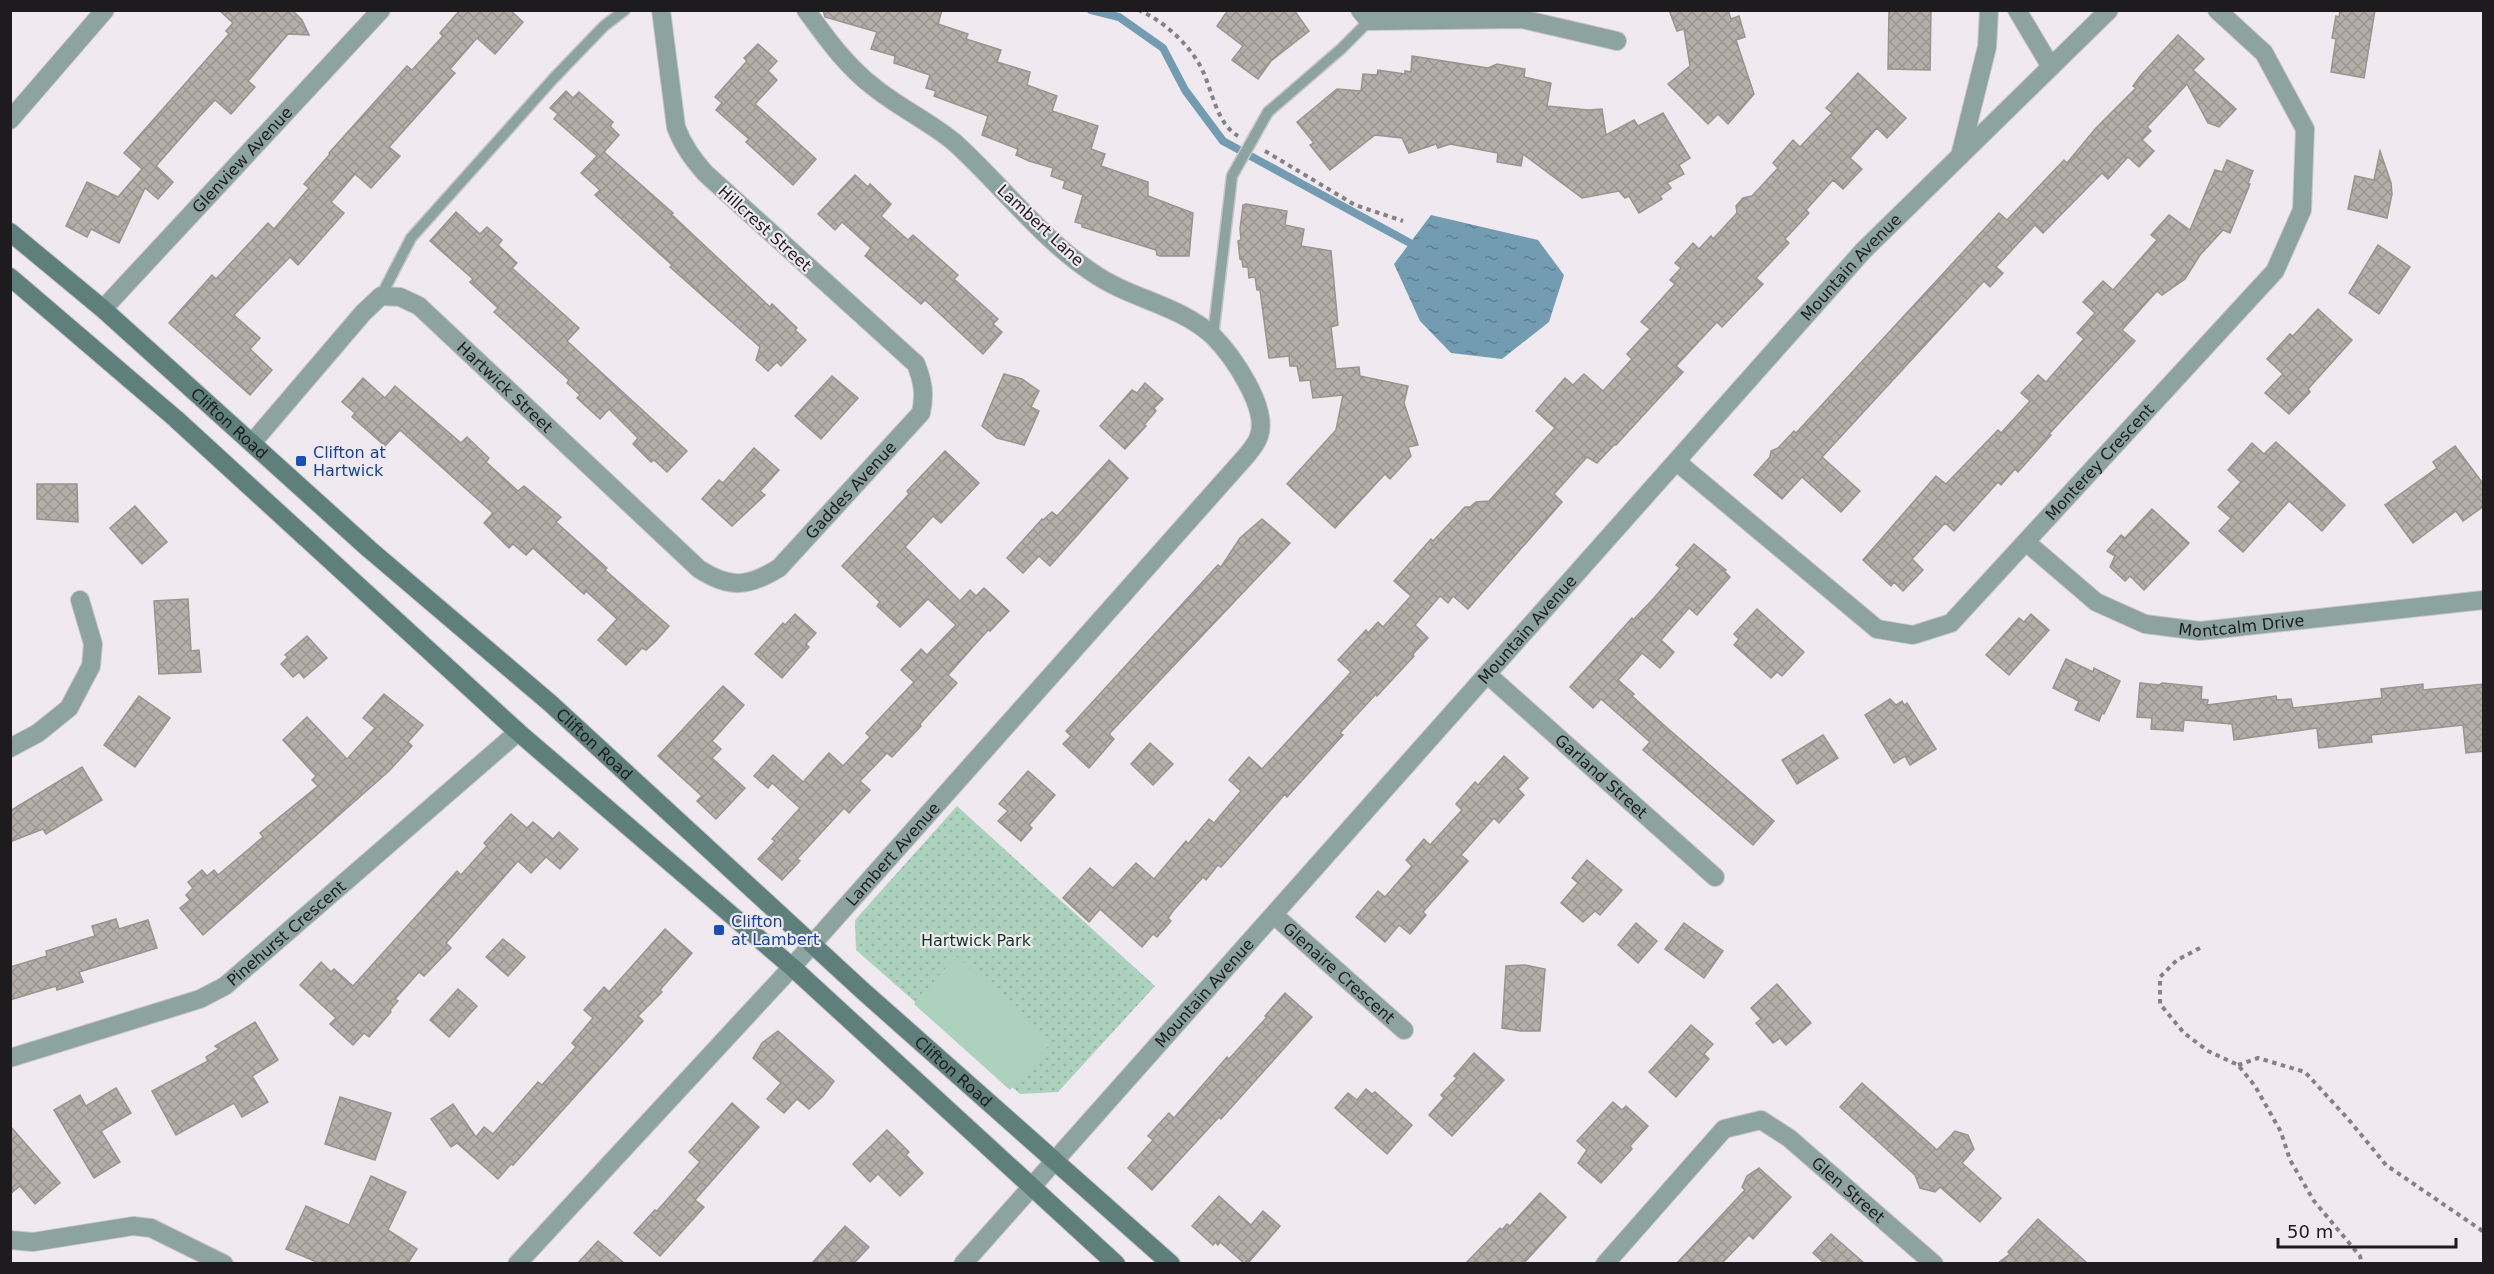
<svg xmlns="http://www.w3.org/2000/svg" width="2494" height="1274" viewBox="0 0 2494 1274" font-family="'DejaVu Sans',sans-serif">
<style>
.grass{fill:url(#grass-dots)}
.pitch{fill:#acd1bd}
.water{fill:url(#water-ripples)}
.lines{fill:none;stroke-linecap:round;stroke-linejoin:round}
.stream{stroke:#739cb2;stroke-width:8}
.building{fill:url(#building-cross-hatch);stroke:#9a938e;stroke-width:1.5}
.lane-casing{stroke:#cac5ca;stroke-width:13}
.street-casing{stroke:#cac5ca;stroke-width:20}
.secondary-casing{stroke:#cac5ca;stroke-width:20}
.path{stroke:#858185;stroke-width:4;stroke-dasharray:4.5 4.5;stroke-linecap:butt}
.lane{stroke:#8ca3a0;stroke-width:10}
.street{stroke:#8ca3a0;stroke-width:18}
.secondary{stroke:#5e7f7b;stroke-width:18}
.lane-bridge-casing{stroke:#cac5ca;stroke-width:13;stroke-linecap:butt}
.lane-bridge{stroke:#8ca3a0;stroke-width:10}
.transit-dot{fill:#1a4fb4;stroke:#f0eaf0;stroke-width:2}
.labels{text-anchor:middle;stroke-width:4.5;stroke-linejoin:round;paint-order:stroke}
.street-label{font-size:16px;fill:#1d1b1d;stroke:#f0eaf0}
.transit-label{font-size:16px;fill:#164399;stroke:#f0eaf0;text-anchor:start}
.park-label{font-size:16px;fill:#103424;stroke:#f0eaf0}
</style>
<defs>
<pattern id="grass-dots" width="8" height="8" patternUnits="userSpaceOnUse" patternTransform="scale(1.5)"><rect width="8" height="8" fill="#acd1bd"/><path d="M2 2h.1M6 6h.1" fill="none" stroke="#94b3a2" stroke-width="1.8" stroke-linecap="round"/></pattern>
<pattern id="water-ripples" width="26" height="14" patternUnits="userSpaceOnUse" patternTransform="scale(1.5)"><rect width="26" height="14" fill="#739cb2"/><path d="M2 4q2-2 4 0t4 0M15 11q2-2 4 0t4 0" fill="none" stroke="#5e7e90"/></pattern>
<pattern id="building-cross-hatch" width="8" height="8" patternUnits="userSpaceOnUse" patternTransform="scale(1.5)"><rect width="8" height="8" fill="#b5aea9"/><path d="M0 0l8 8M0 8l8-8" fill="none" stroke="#9b9591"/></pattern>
</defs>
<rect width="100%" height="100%" fill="#f0eaf0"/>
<!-- grass -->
<polygon class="grass" points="957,806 1155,986 1058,1092 1020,1094 856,950 855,920"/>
<!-- pitch -->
<polygon class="pitch" points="956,956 1052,1042 1010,1090 914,1004"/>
<!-- water -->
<polygon class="water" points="1431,215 1538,240 1564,275 1549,322 1502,359 1451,353 1420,321 1394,264"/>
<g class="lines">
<!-- stream -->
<polyline class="stream" points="1091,10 1119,17 1163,48 1185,90 1223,141 1410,243"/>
</g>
<!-- building -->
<g class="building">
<polygon points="219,10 292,10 302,20 309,35 288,34 248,81 255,87 231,114 215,100 199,117 156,166 173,182 158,199 145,188 119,243 91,229 87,237 66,226 87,182 118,197 142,169 124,153 229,34 226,31 233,23"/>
<polygon points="460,10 510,10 523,22 495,54 477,38 450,69 455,73 389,147 400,156 371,188 355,174 331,202 344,213 298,265 290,257 234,315 260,338 250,349 272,370 250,395 169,323 212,275 216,279 268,223 274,229 309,188 304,184 330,154 329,153 407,66 412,70 443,36 440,33"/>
<polygon points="823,10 942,10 938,24 968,34 966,39 1001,50 997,62 1030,72 1027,85 1057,96 1052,111 1098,126 1091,149 1105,154 1101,166 1148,182 1148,196 1193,213 1189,256 1160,256 1157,255 1156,250 1082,227 1082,224 1075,222 1083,195 1063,188 1065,181 1051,176 1053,168 1029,161 1016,155 1018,149 982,135 988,116 934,96 936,91 926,88 930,75 894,63 895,56 871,49 877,32 825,17"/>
<polygon points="1228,10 1294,10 1309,31 1271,61 1258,79 1232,60 1243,46 1217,26"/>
<polygon points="1669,10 1728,10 1731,19 1739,16 1745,37 1736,40 1754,94 1728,124 1718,114 1708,124 1668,84 1690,66 1684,29 1677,31"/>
<polygon points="1889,10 1931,10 1930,70 1888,69"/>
<polygon points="2340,10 2375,10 2364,78 2331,72 2336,39 2332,38 2336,16 2339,17"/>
<polygon points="2178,35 2204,59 2193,70 2236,109 2219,127 2208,123 2187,84 2147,127 2151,131 2142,140 2154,151 2139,167 2128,157 2108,179 2102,173 2043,233 2035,225 1996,267 2003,273 1990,287 1984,281 1822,457 1860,491 1841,512 1802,477 1782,499 1754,475 1770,457 1771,451 1778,448 1794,431 1796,433 1999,213 2007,220 2064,160 2067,163 2096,128 2136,88 2133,86 2141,75"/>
<polygon points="758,44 777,61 768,71 777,80 755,104 816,159 793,185 746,142 749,139 716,110 722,103 715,97 747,61 744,58"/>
<polygon points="1412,56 1488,68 1497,64 1525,69 1524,77 1551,83 1547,106 1588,110 1602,109 1606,135 1634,120 1638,126 1663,113 1690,158 1679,165 1684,174 1667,183 1671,188 1660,196 1662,199 1639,213 1629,196 1625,198 1619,191 1582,198 1523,154 1521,166 1497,162 1498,153 1450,144 1438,148 1436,144 1409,153 1402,138 1375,135 1330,170 1310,145 1314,143 1297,122 1337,89 1361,91 1363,74 1377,75 1378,70 1405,74 1405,71 1411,72"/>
<polygon points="1858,73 1906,118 1887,138 1877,128 1850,158 1862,169 1843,189 1833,180 1806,210 1809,213 1785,239 1789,243 1756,278 1763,284 1722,327 1717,322 1676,366 1683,372 1616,445 1615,444 1597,463 1587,457 1554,494 1562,502 1468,609 1453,596 1448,603 1440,596 1415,625 1428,638 1413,654 1414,656 1377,696 1376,694 1340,733 1343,735 1287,797 1285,794 1221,867 1218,865 1206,880 1203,877 1173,911 1168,918 1171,921 1157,937 1153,934 1142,947 1100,909 1089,922 1063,898 1090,868 1113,888 1136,863 1154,879 1186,841 1188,844 1209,819 1214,823 1241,791 1229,780 1249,757 1262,769 1351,672 1338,660 1366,630 1368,633 1378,622 1383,627 1411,596 1394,581 1431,539 1433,541 1465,507 1470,507 1476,502 1489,501 1555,428 1536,411 1565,378 1573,385 1584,374 1603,391 1632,359 1627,354 1650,329 1641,322 1675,284 1670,280 1681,268 1675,263 1693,243 1699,249 1711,236 1713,239 1737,213 1736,206 1743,198 1752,196 1778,168 1773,163 1793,140 1800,147 1832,113 1826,108"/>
<polygon points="566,91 573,98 579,92 613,122 610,126 619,135 604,152 673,213 671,214 770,307 772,304 797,328 795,330 806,340 781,366 777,362 768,371 756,360 760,347 670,267 672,265 595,195 600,190 581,173 597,156 554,119 558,114 550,108"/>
<polygon points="2380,151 2391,183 2392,194 2387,218 2348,209 2355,176 2374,180"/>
<polygon points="2227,160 2253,171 2248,183 2250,184 2230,233 2223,230 2200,255 2185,279 2162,295 2157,291 2122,330 2135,341 2049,434 2051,435 2018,472 2015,469 2001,485 1998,482 1954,531 1945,523 1912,559 1923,570 1903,591 1894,582 1891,586 1863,560 1936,476 1946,484 1998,430 2001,433 2030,401 2021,393 2038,375 2046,382 2084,339 2077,333 2095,313 2083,302 2103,281 2113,290 2157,240 2151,235 2169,215 2190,230 2215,170 2222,172"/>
<polygon points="855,175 868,187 870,184 891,204 881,216 908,240 913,235 958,275 954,279 998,319 993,324 1002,332 983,354 925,300 921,304 865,256 871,248 842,222 835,230 818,214"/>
<polygon points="1246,204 1287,211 1285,225 1304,229 1301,246 1331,251 1338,325 1331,327 1336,369 1359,367 1360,376 1408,386 1404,403 1418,445 1408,447 1411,456 1390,479 1385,474 1335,528 1287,484 1336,430 1343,395 1313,398 1310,380 1300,381 1297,366 1290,366 1289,356 1269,358 1260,290 1257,290 1255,277 1249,278 1248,267 1243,267 1242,260 1240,259 1238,241 1241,240 1240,229 1243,205"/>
<polygon points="456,212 480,234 487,227 502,240 498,245 517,263 512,268 579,328 567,341 687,451 667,472 654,460 651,462 633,444 638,438 609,409 600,419 577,398 580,395 567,383 569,380 494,312 498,308 470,282 473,279 430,241"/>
<polygon points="2378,245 2410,267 2379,314 2349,293"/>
<polygon points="2318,309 2352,340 2308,389 2310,392 2289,414 2265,393 2283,374 2267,359 2290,334 2293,336"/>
<polygon points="1004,374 1022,379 1039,391 1031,407 1039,411 1024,445 997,438 982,426"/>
<polygon points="832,376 858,398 821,439 795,416"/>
<polygon points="363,378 385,398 395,386 461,443 467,437 489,458 486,462 518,491 524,486 561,517 556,522 607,568 605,570 669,626 655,642 646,650 642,648 626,665 598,640 617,619 586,591 584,594 533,548 526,555 513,544 509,548 484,523 493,513 400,430 385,446 352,417 355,413 342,402"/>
<polygon points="1145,383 1163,399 1154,408 1156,411 1144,425 1146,426 1125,449 1100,426 1132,390 1137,393"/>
<polygon points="2276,442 2345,505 2322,531 2289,501 2243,552 2219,531 2231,518 2218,507 2241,482 2228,470 2252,443 2264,454"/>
<polygon points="2455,446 2484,485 2484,506 2463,521 2456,511 2413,543 2385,505 2437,468 2433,462"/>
<polygon points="754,448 779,470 760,491 765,495 732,526 702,499 719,480 723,483"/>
<polygon points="945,451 979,483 941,523 933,516 905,547 960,601 970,590 976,596 984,588 1009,611 990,631 988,630 948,675 957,683 920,724 921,726 892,757 887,753 860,781 870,790 849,813 844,808 797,859 800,861 782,880 758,859 775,841 772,839 800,808 772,783 768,788 754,776 773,755 803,782 829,753 843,766 870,737 866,733 914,682 901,670 921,649 927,655 956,625 928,599 900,627 877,606 880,602 842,566 909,494 907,491"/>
<polygon points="1109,460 1128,478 1050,566 1039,556 1023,573 1007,558 1042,519 1043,520 1052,512 1057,516"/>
<polygon points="37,484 77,484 78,522 37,519"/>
<polygon points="135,506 167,542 142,564 110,528"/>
<polygon points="2152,509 2189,543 2144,590 2130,576 2125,581 2110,567 2115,556 2107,551 2121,535 2125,538"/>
<polygon points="1262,519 1290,543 1109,734 1114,739 1089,768 1063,744 1071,736 1066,731 1218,565 1221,567 1240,538"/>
<polygon points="1694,544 1726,570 1724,571 1730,577 1697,615 1689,608 1661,640 1674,652 1660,668 1642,653 1618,680 1634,694 1632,696 1665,726 1774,821 1753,845 1643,750 1650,742 1601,699 1593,708 1570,687 1632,618 1633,620 1654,598 1680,568 1676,565"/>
<polygon points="188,599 191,651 199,650 201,672 159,674 154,601"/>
<polygon points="1757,609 1804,652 1782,676 1777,672 1771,678 1734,645 1739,639 1734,634"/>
<polygon points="795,614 816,633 806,644 809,647 782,678 755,654 783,623 785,625"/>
<polygon points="2031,614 2049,630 2009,675 1986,655 2019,618 2024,622"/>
<polygon points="307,636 327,658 304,678 299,672 293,677 281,664 288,657 285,655"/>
<polygon points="2066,659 2093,672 2094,668 2120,681 2104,714 2102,713 2099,721 2075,710 2079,701 2053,688"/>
<polygon points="2140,683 2159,685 2162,683 2202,687 2201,699 2208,700 2207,705 2276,696 2277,700 2291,699 2293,708 2382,698 2381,689 2423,684 2423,690 2484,684 2484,751 2466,753 2463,725 2371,735 2372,742 2319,748 2317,728 2234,740 2232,724 2184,720 2183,731 2151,729 2152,718 2137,717"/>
<polygon points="723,686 744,705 712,741 721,749 712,758 745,788 716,819 697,801 702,796 658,756"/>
<polygon points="384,694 423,725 408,742 412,746 389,771 203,935 180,908 190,900 186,895 193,888 188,882 202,870 207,876 214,870 218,875 263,837 260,833 318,786 312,780 316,776 283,740 307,717 347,759 375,728 363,718"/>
<polygon points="139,696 170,718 135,767 104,745"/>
<polygon points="1890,699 1896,705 1902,701 1904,705 1907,703 1936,749 1910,765 1905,756 1894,763 1865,715"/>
<polygon points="1823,735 1838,758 1797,784 1782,760"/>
<polygon points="1150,743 1173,764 1153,785 1131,764"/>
<polygon points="1504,756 1528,778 1518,789 1524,795 1499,823 1494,818 1461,855 1468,861 1423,912 1426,915 1410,934 1399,925 1385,942 1356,917 1378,891 1385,897 1412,866 1406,860 1424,839 1430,845 1462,810 1456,804 1475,782 1478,785"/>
<polygon points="82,767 102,800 46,834 43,829 10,842 10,811"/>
<polygon points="1028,771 1055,795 1029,825 1032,828 1021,841 998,821 1008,811 999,804"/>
<polygon points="511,814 527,828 533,822 553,839 559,832 578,849 560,869 546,857 531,873 518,861 446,943 451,948 424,976 419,972 395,999 398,1001 390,1010 391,1012 369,1037 364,1033 353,1045 330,1024 336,1018 300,985 321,962 331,972 334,969 353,986 457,871 461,875 487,846 484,843"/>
<polygon points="1587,860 1622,890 1600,915 1595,911 1583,922 1561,903 1578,883 1572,878"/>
<polygon points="116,919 119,929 148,920 157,948 79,972 83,982 57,990 56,986 10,1000 10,967 47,956 46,951 95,936 92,926"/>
<polygon points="1636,923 1657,941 1638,963 1618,945"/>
<polygon points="1684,923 1723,951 1704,978 1665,949"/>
<polygon points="665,929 692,953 660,990 662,992 638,1016 643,1021 513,1165 511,1164 498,1179 457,1143 451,1147 431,1119 453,1104 476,1137 484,1127 493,1134 538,1082 542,1085 576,1047 572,1043 593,1018 584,1010 604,987 609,992"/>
<polygon points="503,939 525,957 508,976 486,957"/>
<polygon points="1525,965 1545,969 1540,1031 1521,1031 1502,1028 1506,966"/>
<polygon points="1777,984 1811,1023 1786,1045 1780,1038 1773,1043 1756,1023 1761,1019 1751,1008"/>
<polygon points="458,989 477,1006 449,1037 430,1020"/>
<polygon points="1285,993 1312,1017 1221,1119 1219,1117 1152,1190 1128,1168 1153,1140 1148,1136 1169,1113 1174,1118 1227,1057 1229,1059 1267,1017 1265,1016"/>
<polygon points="255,1022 278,1060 252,1076 268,1102 242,1117 234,1103 176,1135 152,1091 208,1061 206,1057 219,1049 215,1046"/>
<polygon points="1691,1025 1713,1044 1704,1054 1709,1059 1676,1097 1649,1072"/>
<polygon points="778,1031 834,1081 823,1096 809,1109 797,1099 784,1113 767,1099 781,1083 753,1058 762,1043"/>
<polygon points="1474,1053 1504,1080 1452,1136 1429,1115 1444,1098 1441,1095 1457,1078 1454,1076"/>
<polygon points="1862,1083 1937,1150 1955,1131 1968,1135 1974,1149 1962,1163 2001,1198 1980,1222 1940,1187 1935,1192 1920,1188 1915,1175 1840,1107"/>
<polygon points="116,1088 131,1113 101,1131 120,1162 94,1178 54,1110 80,1095 86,1106"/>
<polygon points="1366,1089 1372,1094 1375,1092 1412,1125 1387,1154 1335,1108 1348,1093 1357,1100"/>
<polygon points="340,1097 391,1113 375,1160 325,1144"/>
<polygon points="1613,1102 1622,1110 1626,1106 1648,1126 1630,1146 1632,1149 1601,1183 1578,1163 1587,1150 1577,1141"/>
<polygon points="732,1103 759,1127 695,1200 704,1207 660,1256 634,1233 655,1210 657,1211 700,1162 689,1152"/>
<polygon points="10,1126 60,1183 35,1204 20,1186 10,1194"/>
<polygon points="887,1130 909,1152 906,1155 923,1173 900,1196 878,1174 870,1182 853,1164"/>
<polygon points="1759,1168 1791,1197 1753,1239 1749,1235 1722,1263 1677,1263 1745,1190 1742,1187 1747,1176"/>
<polygon points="371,1176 406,1192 388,1230 417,1249 408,1263 319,1263 286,1249 306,1206 349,1225"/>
<polygon points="1540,1193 1566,1217 1524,1263 1466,1263 1500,1228 1502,1230 1507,1224 1510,1226"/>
<polygon points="1219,1196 1251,1225 1263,1211 1280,1226 1248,1263 1244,1263 1220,1242 1218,1245 1215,1242 1213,1245 1192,1226"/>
<polygon points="2038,1219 2087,1263 1998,1263 2010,1254 2008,1252"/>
<polygon points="845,1226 869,1247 854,1263 812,1263"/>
<polygon points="1831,1234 1864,1263 1824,1263 1813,1253"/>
<polygon points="598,1241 624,1263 578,1263"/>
</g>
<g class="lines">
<!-- lane casing -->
<g class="lane-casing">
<g id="lane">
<polyline points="1268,112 1341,49 1369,21"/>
<polyline points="381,296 411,238 553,79 604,26 625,10"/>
<polyline points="1213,336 1232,176"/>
</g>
</g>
<!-- street casing -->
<g class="street-casing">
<g id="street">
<polyline points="1360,10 1369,21 1522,19 1617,41"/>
<polyline points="2017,10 2051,67"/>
<polyline points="10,120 105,10"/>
<polyline points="1960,156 1987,47 1989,10"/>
<path id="s1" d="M103 309 381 10"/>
<path id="s2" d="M252 443 363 313 381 296 400 297 419 306 699 569C730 589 748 587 779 568L921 413C925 394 923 382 916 364L705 173C693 159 683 146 676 127L661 10"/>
<path id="s3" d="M1677 462 1877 629 1913 635 1951 623 2275 271 2302 210 2305 129 2264 53 2217 10"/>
<path id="s4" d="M2026 542 2096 602 2145 624 2200 631 2484 600"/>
<path id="s5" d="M1488 675 1715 877"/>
<polyline points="10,748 38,733 69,708 91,666 93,644 80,600"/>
<path id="s6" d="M1274 915 1404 1030"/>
<path id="s7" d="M10 1058 200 999 225 986 518 732"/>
<polyline points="10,1240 33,1242 133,1226 151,1228 224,1264"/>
<path id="s8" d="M517 1264 792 967 1247 455C1251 450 1257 443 1259 436 1269 408 1232 355 1213 336 1180 305 1130 299 1093 273 1040 238 1001 184 954 142 930 122 900 108 875 88 847 67 827 39 806 10"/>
<path id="s9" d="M963 1264 1863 251 2109 10"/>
<path id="s10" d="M1605 1264 1724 1129 1761 1120 1789 1138 1934 1264"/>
</g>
</g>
<!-- secondary casing -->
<g class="secondary-casing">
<g id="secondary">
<path id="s11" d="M10 232 103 309 369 549 550 703 863 991 1171 1264"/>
<polyline points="10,277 176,419 518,732 792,967 1116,1264"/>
</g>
</g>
<!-- path -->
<g class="path">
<path d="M1138 10C1161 19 1185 41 1198 62 1212 84 1214 122 1238 136"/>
<polyline points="1265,151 1355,205 1403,221"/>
<polyline points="2200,948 2177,960 2160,977 2160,1004 2184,1033 2208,1051 2238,1065 2255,1086 2281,1132 2290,1160 2314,1201 2360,1256 2362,1264"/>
<polyline points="2238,1065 2258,1058 2305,1072 2349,1120 2386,1165 2484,1232"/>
</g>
<!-- lane -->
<use href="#lane" class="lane"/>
<!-- street -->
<use href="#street" class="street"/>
<!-- secondary -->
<use href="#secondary" class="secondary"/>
<!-- lane-bridge casing -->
<g class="lane-bridge-casing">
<polyline id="lane-bridge" points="1232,176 1268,112"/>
</g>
<!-- lane-bridge -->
<use href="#lane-bridge" class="lane-bridge"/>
</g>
<!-- markers -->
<g class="transit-dot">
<rect x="295" y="455" width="12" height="12" rx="3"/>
<rect x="713" y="924" width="12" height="12" rx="3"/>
</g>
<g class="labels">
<!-- street labels -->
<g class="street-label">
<text dy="6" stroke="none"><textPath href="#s1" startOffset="204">Glenview Avenue</textPath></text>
<text transform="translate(1041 225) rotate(43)" y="6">Lambert Lane</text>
<text transform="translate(765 228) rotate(42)" y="6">Hillcrest Street</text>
<text dy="6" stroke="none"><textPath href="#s9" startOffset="1335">Mountain Avenue</textPath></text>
<text dy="6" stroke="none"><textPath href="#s2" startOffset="354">Hartwick Street</textPath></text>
<text dy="6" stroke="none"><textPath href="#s11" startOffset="291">Clifton Road</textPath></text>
<text dy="6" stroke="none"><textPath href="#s3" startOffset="556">Monterey Crescent</textPath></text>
<text dy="6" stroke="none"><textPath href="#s2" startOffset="812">Gaddes Avenue</textPath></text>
<text dy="6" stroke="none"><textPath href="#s4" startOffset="243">Montcalm Drive</textPath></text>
<text dy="6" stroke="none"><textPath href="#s9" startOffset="849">Mountain Avenue</textPath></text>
<text dy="6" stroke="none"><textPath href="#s11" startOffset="777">Clifton Road</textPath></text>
<text dy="6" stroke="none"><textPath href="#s5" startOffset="152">Garland Street</textPath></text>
<text dy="6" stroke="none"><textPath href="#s8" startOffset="556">Lambert Avenue</textPath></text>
<text dy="6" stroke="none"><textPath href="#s7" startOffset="308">Pinehurst Crescent</textPath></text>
<text dy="6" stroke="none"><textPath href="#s6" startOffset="87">Glenaire Crescent</textPath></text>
<text dy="6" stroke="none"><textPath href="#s9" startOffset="363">Mountain Avenue</textPath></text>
<text dy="6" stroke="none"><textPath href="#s11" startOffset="1263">Clifton Road</textPath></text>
<text dy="6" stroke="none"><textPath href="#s10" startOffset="330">Glen Street</textPath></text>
</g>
<!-- transit labels -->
<g class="transit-label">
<text x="313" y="458">Clifton at<tspan x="313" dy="18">Hartwick</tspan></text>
<text x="731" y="927">Clifton<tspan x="731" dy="18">at Lambert</tspan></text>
</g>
<!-- park labels -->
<g class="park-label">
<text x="976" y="946">Hartwick Park</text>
</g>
</g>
<!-- border -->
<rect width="2494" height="1274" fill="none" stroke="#1d1b1d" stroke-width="24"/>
<!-- scale -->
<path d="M2278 1238v9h178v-9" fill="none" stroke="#1d1b1d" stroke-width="3"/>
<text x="2287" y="1238" font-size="18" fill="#1d1b1d" stroke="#f0eaf0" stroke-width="4.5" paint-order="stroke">50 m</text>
</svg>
